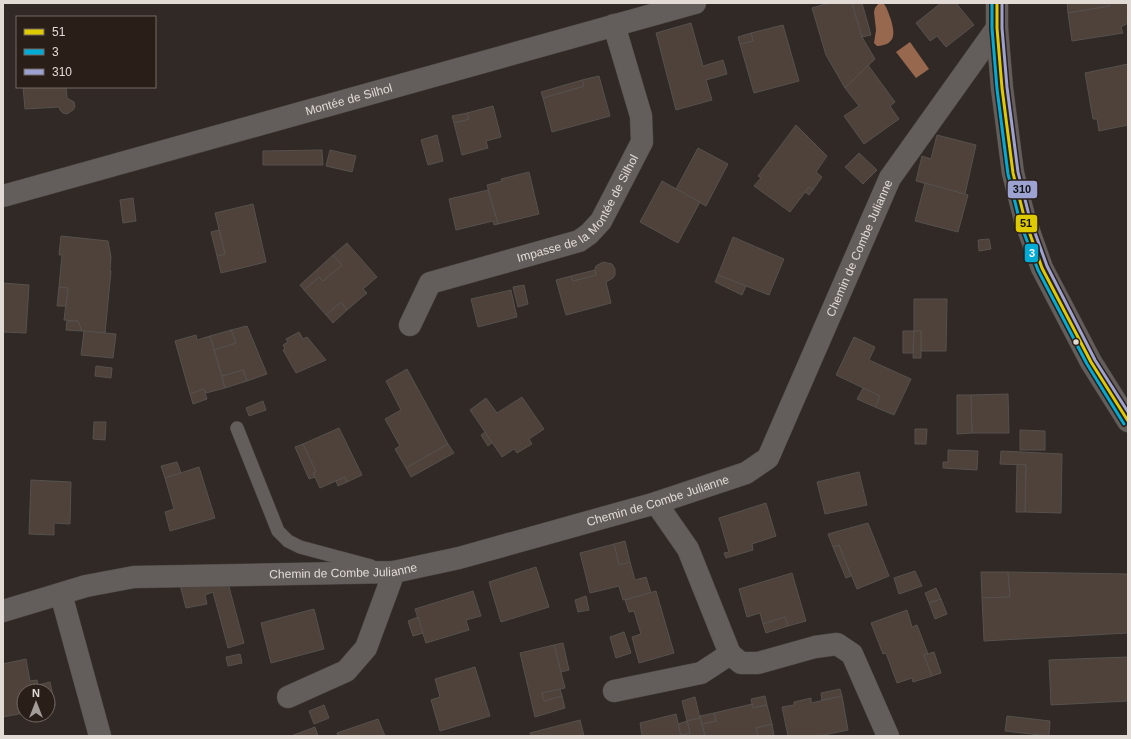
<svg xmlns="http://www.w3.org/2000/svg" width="1131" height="739" viewBox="0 0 1131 739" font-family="Helvetica,sans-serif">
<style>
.water{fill:#98684e}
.building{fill:#4e423b;stroke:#56514d}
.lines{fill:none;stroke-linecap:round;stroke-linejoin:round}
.service-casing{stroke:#4b4642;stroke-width:14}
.minor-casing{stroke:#4b4642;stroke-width:23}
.tertiary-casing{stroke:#4b4642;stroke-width:23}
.secondary-casing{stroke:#4b4642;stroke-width:23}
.service{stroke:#635e5b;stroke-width:13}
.minor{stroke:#635e5b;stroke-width:22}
.tertiary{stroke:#635e5b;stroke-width:22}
.secondary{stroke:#635e5b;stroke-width:22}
.bus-1-casing{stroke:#2a1e18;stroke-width:6}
.bus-2-casing{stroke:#2a1e18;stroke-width:6}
.bus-3-casing{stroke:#2a1e18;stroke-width:6}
.bus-1{stroke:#ddca00;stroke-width:3}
.bus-2{stroke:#00abd6;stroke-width:3}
.bus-3{stroke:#9ca2d2;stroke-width:3}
.bus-dot{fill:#e2dad5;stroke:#2a1e18;stroke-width:1.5}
.labels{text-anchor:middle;stroke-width:3;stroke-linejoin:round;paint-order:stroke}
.street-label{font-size:12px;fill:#e2dad5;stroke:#2a1e18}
.line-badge{stroke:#2a1e18;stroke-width:1.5}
.badge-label{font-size:11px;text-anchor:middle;font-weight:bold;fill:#fff}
.pale-badge-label{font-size:11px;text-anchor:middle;font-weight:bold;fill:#111}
</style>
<rect width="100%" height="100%" fill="#302925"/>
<!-- water -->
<g class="water">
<path d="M879 3H883C887 7 888 12 890 17 895 32 897 45 877 46L874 43 876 30 874 12 875 8Z"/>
<polygon points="910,42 929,69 916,78 896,52"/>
</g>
<!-- building -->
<g class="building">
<polygon points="829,3 852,3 862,37 875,59 845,88 826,55 812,8"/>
<polygon points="852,3 862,3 871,35 862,37"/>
<polygon points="941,3 956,3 974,25 946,47 937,36 930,41 916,23"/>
<polygon points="1067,3 1108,3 1110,6 1068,13"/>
<polygon points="1108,3 1128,3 1128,23 1121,27 1123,33 1072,41 1068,13 1110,6"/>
<polygon points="691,23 703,66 723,60 727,74 706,80 712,100 676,110 656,33"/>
<polygon points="783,25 799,81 754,93 740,44 753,41 751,33"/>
<polygon points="751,33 753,41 740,44 738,37"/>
<polygon points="1128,64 1128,125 1099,131 1097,119 1093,119 1085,73"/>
<polygon points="868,65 895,102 890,106 899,119 864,144 844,116 859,106 845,88"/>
<polygon points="599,76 610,116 552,132 543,98 584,86 582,80"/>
<polygon points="582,80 584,86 543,98 541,92"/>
<polygon points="23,87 66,87 67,98 74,102 75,107 73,110 67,114 63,113 60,110 59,107 25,109"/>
<polygon points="493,106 501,137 486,141 488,148 462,155 454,123 469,119 467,113"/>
<polygon points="467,113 469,119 454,123 452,116"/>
<polygon points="796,125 827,156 816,172 822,177 813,190 809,187 790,212 754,186 761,178 758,176"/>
<polygon points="437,135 443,161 428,165 421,140"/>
<polygon points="937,135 976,145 965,194 916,181 922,156 931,159"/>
<polygon points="698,148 728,164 706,206 676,189"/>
<polygon points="322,150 323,165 263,165 263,151"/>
<polygon points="330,150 356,156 352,172 326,166"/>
<polygon points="859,153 877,170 863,184 845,167"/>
<polygon points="529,172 539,214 498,224 487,185 502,181 501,179"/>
<polygon points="662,181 700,202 678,243 640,222"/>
<polygon points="925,183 968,195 958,232 915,221"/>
<polygon points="809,187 813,190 809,195 805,192"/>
<polygon points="488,190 498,224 494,225 493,221 456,230 449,199"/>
<polygon points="133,198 136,221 123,223 120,200"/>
<polygon points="253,204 266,262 221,273 217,256 225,254 215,213"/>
<polygon points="219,230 225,254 217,256 211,232"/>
<polygon points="61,236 108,241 111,257 110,271 111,271 105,333 82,331 78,321 64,320 68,288 59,287 62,255 59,255"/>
<polygon points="733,237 784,259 769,295 718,275"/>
<polygon points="989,239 991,249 979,251 978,240"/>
<polygon points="347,243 377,277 363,289 367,293 347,310 341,302 326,315 304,290 319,277 323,281 342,265 333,255"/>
<polygon points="333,255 342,265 323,281 319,277 304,290 300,285"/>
<polygon points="603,262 612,264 615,269 615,275 613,278 606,282 611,303 566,315 556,280 571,276 573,281 596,275 595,269 596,266"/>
<polygon points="595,270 596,275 573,281 571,276"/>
<polygon points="718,275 746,286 742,295 715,282"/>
<polygon points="3,283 29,285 26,333 3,332"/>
<polygon points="524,285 528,304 518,307 513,287"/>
<polygon points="59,287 68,288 66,306 57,306"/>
<polygon points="511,290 517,317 478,327 471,299"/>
<polygon points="914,299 947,299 946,351 921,351 921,331 914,331"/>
<polygon points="341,302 347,310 333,323 326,315"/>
<polygon points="67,321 78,321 82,331 66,330"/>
<polygon points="247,326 267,374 247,381 243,370 222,376 214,350 236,343 231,330"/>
<polygon points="231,330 236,343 214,350 210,336"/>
<polygon points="84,331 116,334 113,358 81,355"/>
<polygon points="903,331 914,331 913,353 903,353"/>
<polygon points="914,331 921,331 921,358 913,358"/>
<polygon points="299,332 303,339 307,337 326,360 296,373 283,350 285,349 283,345 288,342 286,339"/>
<polygon points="196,335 197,340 210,336 225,388 206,393 204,389 190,394 175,341"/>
<polygon points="854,337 875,347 869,360 911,379 894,415 875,407 880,396 836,375"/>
<polygon points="96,366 112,368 111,378 95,376"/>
<polygon points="407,369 448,444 406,468 395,449 400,446 385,419 401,410 386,381"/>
<polygon points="243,370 247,381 225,388 222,376"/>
<polygon points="863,388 880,396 875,407 857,399"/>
<polygon points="204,389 207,399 193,404 190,394"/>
<polygon points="1008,394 1009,433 972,433 971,395"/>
<polygon points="957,395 971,395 972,433 957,434"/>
<polygon points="522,397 544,429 529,439 532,444 517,453 514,449 502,457 470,410 486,398 497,413"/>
<polygon points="263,401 266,410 249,416 246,408"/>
<polygon points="94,422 106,422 105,440 93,439"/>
<polygon points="339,428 362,475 347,482 345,477 320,488 313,473 316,472 303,444"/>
<polygon points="915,429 927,429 926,444 915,444"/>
<polygon points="1020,430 1045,431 1045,450 1020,450"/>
<polygon points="485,432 492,443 488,446 481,435"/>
<polygon points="303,444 316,472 313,473 315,477 309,479 295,447"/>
<polygon points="448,444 454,453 411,477 406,468"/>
<polygon points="948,450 978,451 977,470 943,468 943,462 948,462"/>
<polygon points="1001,451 1062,454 1061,513 1025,512 1026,465 1000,464"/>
<polygon points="177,462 181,473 165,478 161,466"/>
<polygon points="1017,464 1026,465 1025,512 1016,512"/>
<polygon points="199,467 215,518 170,531 165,512 174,509 165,478"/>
<polygon points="859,472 867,505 825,514 817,482"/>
<polygon points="345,477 347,482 338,486 336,481"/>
<polygon points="31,480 71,482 70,524 54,523 54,535 29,534"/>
<polygon points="766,503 776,536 752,544 753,550 726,558 724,553 729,552 719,518"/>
<polygon points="868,523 889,576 857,589 839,545 833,547 828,534"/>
<polygon points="625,541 630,562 619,565 614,544"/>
<polygon points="614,544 619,565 630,562 635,580 646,577 651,593 623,600 619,586 590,593 580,553"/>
<polygon points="839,545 851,576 846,578 833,547"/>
<polygon points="536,567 549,607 501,622 489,582"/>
<polygon points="915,571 922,586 899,594 894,578"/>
<polygon points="981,572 1008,572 1010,597 982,598"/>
<polygon points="1008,572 1128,574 1128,633 984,641 982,598 1010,597"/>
<polygon points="792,573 806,621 788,626 785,617 763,624 760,613 747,617 739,589"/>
<polygon points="228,583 244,643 228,648 213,592 205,595 207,604 186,608 180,585"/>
<polygon points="936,588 941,599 929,603 925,593"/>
<polygon points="473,591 481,616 466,620 469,630 426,643 415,609"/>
<polygon points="656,591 674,653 639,663 632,637 641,634 634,611 629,612 625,600"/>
<polygon points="586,596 589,610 578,612 575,600"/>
<polygon points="941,599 947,614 935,619 929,603"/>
<polygon points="314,609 324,649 271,663 261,623"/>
<polygon points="907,610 912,627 917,625 928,654 924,655 932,676 913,682 912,678 897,683 886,653 883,654 871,623"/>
<polygon points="418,617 423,633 413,636 408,621"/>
<polygon points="785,617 788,626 766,633 763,624"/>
<polygon points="624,632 631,653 616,658 610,637"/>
<polygon points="563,643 569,670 561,672 554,645"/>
<polygon points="554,645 565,688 542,693 544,701 562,696 565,708 535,717 520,653"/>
<polygon points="934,652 941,673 932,676 924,655"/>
<polygon points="240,654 242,663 228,666 226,657"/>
<polygon points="1128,657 1128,701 1051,705 1049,660"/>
<polygon points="26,659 30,681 37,680 38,685 50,682 55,706 48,708 48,691 24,691 24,713 3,717 3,664"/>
<polygon points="475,667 490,716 440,731 431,700 440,697 435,679"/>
<polygon points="560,689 562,696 544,701 542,693"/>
<polygon points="840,689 842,696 822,700 821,693"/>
<polygon points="765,696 767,705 753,708 751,699"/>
<polygon points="842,696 848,730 819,736 788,736 782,707 794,705 794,702 811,698 811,703"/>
<polygon points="695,697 700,718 687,721 682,701"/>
<polygon points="752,704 753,708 767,705 772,724 756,728 758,736 705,736 702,724 716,721 714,713"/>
<polygon points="324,705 329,718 314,724 309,711"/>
<polygon points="714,713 716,721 702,724 700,716"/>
<polygon points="676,714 681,735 690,733 687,721 700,718 705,736 642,736 640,723"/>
<polygon points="1007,716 1050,721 1049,736 1005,731"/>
<polygon points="378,719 385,736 338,736 337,733"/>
<polygon points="580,720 584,736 531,736 530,733"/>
<polygon points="687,721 690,733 681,735 678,724"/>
<polygon points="772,724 774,736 758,736 756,728"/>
<polygon points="315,727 318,736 291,736"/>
</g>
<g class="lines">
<!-- service casing -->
<g class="service-casing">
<polyline id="service" points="237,428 278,531 288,541 300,547 371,566"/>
</g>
<!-- minor casing -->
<g class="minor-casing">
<g id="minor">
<path id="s1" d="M410 325 430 283 579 241 589 234 601 221 642 142 641 116 614 25"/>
<polyline points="656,503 688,549 730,654 741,663 758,663 815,647 837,644 852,654 888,736"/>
<polyline points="61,594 100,736"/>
<path id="s2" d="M3 611 86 586 134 577 394 572 459 558 656 503 746 473 768 458 890 178 997 28"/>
<polyline points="614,691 701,673 730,654"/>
<polyline points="288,697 346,671 366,648 394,572"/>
</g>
</g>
<!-- tertiary casing -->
<g class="tertiary-casing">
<polyline id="tertiary" points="997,3 997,28 1002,88 1013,173 1025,220 1042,268 1091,362 1128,421"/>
</g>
<!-- secondary casing -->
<g class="secondary-casing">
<g id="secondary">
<path id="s3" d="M3 196 695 3"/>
</g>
</g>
<!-- service -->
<use href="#service" class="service"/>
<!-- minor -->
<use href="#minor" class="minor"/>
<!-- tertiary -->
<use href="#tertiary" class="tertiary"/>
<!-- secondary -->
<use href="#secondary" class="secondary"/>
<!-- bus-1 casing -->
<g class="bus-1-casing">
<polyline id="bus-1" points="997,3 997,28 1002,88 1013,173 1025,220 1042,268 1091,362 1128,421"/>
</g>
<!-- bus-2 casing -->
<g class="bus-2-casing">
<polyline id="bus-2" points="992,3 992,28 997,89 1008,174 1020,222 1038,270 1087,364 1124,424"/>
</g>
<!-- bus-3 casing -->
<g class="bus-3-casing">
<polyline id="bus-3" points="1002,3 1002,28 1007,87 1018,172 1030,219 1047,266 1095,360 1128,412"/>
</g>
<!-- bus-1 -->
<use href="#bus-1" class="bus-1"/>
<!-- bus-2 -->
<use href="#bus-2" class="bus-2"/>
<!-- bus-3 -->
<use href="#bus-3" class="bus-3"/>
</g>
<!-- markers -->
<circle class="bus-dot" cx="1076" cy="342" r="3.5"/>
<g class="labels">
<!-- street labels -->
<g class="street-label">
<text dy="4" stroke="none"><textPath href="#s3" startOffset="359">Montée de Silhol</textPath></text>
<text dy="4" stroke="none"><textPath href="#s1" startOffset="221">Impasse de la Montée de Silhol</textPath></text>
<text dy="4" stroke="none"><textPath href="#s2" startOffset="1017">Chemin de Combe Julianne</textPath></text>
<text dy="4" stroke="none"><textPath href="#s2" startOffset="669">Chemin de Combe Julianne</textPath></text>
<text dy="4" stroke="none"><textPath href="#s2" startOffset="345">Chemin de Combe Julianne</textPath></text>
</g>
</g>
<g class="line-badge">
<rect x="1007" y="180" width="31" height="19" rx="4" fill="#9ca2d2"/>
<rect x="1015" y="214" width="23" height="19" rx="4" fill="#ddca00"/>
<rect x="1024" y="243" width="15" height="20" rx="4" fill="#00abd6"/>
</g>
<g class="badge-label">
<text x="1032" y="257">3</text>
</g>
<g class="pale-badge-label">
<text x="1022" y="193">310</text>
<text x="1026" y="227">51</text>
</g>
<!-- border -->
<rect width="1131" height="739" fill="none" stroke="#e2dad5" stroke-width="8"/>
<!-- legend -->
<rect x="16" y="16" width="140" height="72" fill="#2a1e18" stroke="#746964"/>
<rect x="24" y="29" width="20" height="6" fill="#ddca00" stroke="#746964"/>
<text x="52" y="36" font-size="12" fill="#e2dad5">51</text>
<rect x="24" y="49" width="20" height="6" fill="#00abd6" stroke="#746964"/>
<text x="52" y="56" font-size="12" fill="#e2dad5">3</text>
<rect x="24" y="69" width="20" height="6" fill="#9ca2d2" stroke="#746964"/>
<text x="52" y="76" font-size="12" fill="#e2dad5">310</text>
<!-- north arrow -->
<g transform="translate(36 703)"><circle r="19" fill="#2a1e18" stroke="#746964"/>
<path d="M0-3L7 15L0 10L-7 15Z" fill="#a49c97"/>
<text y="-6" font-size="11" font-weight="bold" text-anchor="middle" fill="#e2dad5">N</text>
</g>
</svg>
